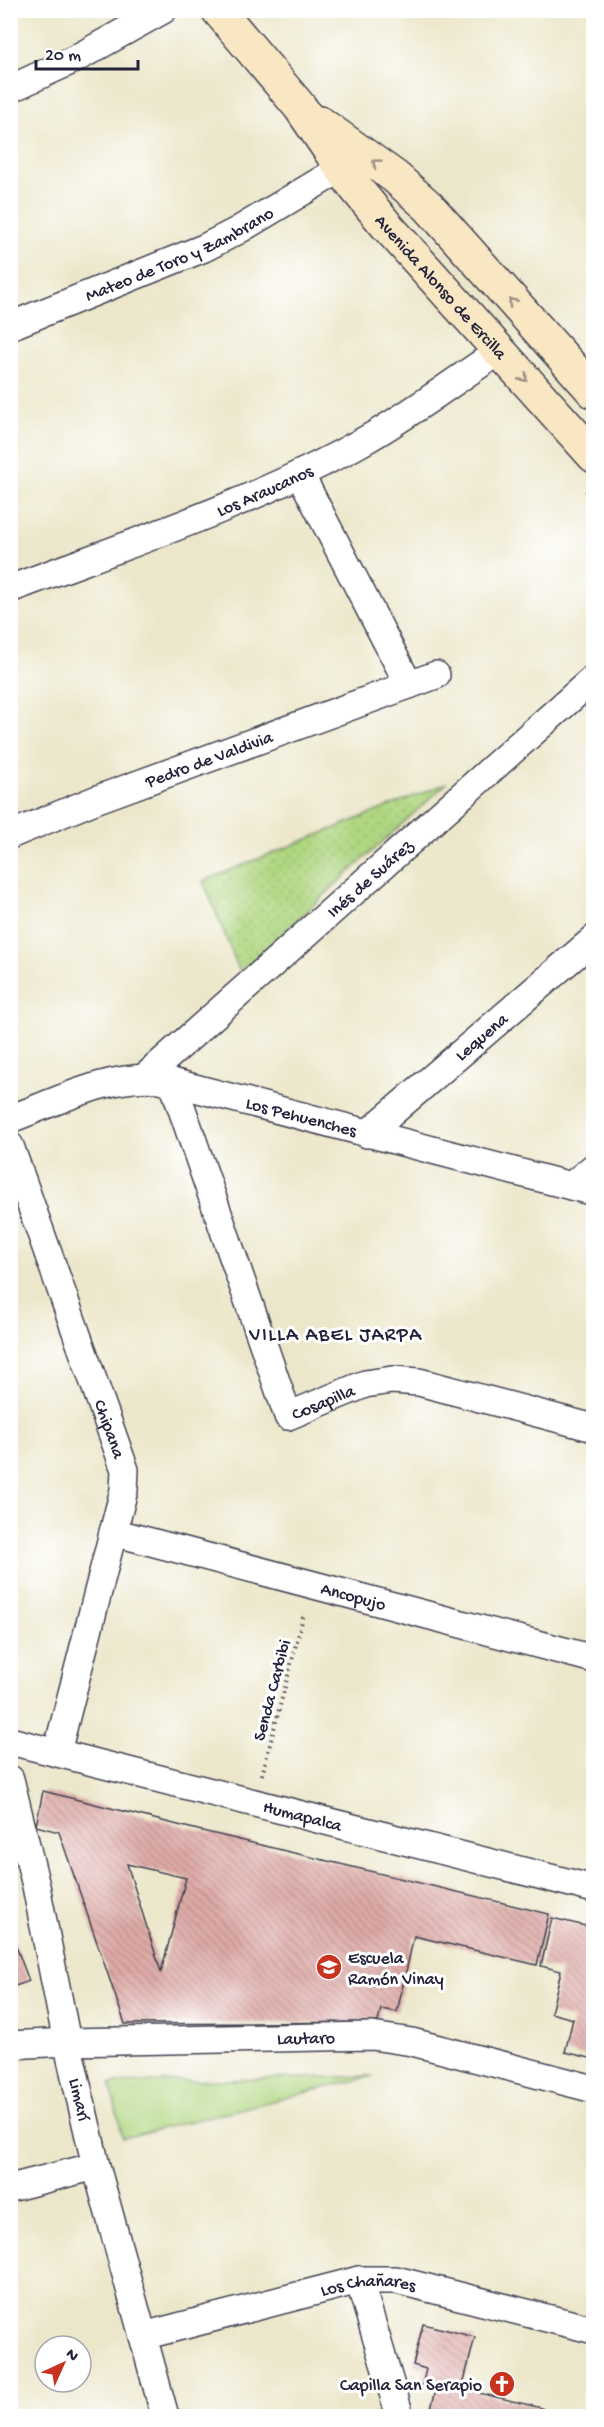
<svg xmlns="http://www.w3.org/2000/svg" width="604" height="2427" viewBox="0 0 604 2427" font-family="'Gochi Hand',sans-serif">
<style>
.grass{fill:#afd680;stroke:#687c5e;stroke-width:1.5}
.park{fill:url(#park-dots);stroke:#687c5e;stroke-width:1.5}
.building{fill:url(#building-back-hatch);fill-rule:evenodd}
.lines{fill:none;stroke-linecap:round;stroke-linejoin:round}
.minor-casing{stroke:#404051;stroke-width:30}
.secondary-casing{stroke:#404051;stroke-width:36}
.path{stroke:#404051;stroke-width:4;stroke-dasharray:1.5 4.5;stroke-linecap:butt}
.minor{stroke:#fff;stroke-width:27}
.secondary{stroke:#f9e7c3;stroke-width:33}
.oneway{stroke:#988e86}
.labels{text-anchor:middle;stroke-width:6;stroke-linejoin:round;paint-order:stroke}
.street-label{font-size:18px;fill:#22223b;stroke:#fff}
.poi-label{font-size:18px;fill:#22223b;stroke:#fff;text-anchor:start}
.neighbourhood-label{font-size:20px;letter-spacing:1.5px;fill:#22223b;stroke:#fff}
</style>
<defs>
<pattern id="park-dots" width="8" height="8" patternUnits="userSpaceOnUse" patternTransform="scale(1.5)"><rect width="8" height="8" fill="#afd680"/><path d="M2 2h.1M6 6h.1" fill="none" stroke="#96b770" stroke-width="1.8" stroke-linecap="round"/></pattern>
<pattern id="building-back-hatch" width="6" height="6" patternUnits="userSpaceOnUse" patternTransform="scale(1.5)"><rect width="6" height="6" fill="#dfaba7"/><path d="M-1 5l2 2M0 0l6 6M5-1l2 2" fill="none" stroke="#b48b89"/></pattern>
</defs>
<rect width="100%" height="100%" fill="#fff"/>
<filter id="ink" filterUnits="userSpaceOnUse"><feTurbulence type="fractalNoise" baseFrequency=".0167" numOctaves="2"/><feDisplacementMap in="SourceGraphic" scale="12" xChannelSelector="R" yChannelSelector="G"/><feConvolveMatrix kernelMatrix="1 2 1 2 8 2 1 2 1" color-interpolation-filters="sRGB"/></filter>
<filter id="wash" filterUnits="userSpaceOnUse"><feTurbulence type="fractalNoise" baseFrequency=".008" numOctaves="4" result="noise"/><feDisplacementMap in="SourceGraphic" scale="24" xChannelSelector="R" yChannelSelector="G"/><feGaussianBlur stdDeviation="1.35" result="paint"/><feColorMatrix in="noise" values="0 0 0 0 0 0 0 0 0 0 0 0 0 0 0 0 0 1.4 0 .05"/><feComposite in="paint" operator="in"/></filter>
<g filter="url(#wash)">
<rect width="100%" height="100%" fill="#ece7cb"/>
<!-- grass -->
<polygon class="grass" points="373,2076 123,2138 110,2083"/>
<!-- park -->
<polygon class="park" points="447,783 240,972 203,881"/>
<g id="blocks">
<!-- building -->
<g class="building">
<path d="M43 1791 198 1830 549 1914 537 1965 414 1936 397 2012 381 2009 378 2022 125 2024 59 1832 36 1826ZM127 1864 186 1878 161 1972Z"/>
<polygon points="552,1918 594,1928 594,2059 565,2052 573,2019 551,2013 561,1971 541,1966"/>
<polygon points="10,1930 29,1981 10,1988"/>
<polygon points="423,2324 475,2337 462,2389 542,2408 540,2416 429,2416 436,2390 422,2386 426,2369 413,2365"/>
</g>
</g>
</g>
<g filter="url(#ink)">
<use href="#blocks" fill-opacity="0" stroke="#404051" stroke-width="1.5"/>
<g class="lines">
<!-- minor casing -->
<g class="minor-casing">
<g id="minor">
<polyline points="10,89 75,59 163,10"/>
<path id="s1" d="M10 326 204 248 237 231 342 168"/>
<polyline points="300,474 409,685"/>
<path id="s2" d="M10 589C131 543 255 503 367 439 413 413 455 380 500 351"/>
<path id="s3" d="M10 835 95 800 436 675"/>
<path id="s4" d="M145 1077 594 678"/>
<path id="s5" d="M173 1083 288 1416 365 1384 392 1380 419 1382 594 1428"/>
<path id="s6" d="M10 1119C56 1102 111 1073 160 1079L594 1192"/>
<path id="s7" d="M367 1134 594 939"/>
<path id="s8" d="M10 1146 125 1470 124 1490 57 1752"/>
<polyline points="571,1186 594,1167"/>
<path id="s9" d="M113 1532 594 1659"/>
<path id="s10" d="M10 1741 594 1889"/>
<path id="s11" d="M10 1779 36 1886 67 2042 96 2166 165 2416"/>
<path id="s12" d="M10 2045 67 2042 372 2036 412 2042 594 2089"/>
<polyline points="10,2188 96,2166"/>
<polyline points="359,2280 400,2416"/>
<path id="s13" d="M143 2336 359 2280H396L594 2330"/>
</g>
</g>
<!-- secondary casing -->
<g class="secondary-casing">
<g id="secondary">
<path id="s14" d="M218 10 300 107 354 186 387 226 594 456"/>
<polyline points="320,123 395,177 428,206 594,392"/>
</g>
</g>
<!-- path -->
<g class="path">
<polyline points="586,490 594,498"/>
<polyline points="262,1775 304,1614"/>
</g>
<!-- minor -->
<use href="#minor" class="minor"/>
<!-- secondary -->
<use href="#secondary" class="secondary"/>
</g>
<!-- one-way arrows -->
<defs><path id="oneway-chevron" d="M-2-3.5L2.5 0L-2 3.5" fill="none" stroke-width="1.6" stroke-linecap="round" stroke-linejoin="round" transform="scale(1.5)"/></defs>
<g class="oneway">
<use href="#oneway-chevron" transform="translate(376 163) rotate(-143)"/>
<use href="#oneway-chevron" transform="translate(512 302) rotate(-131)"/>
<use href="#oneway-chevron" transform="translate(524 378) rotate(48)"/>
</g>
</g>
<!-- icons -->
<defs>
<g id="school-disc" transform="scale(1.35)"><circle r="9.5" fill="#c8321e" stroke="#fff"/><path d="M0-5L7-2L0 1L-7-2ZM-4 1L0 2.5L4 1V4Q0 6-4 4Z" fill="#fff"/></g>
<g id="church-disc" transform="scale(1.35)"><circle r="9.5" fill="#c8321e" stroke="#fff"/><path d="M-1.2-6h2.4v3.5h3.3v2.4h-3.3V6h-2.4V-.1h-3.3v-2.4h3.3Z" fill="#fff"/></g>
</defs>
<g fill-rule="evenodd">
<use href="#school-disc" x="329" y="1967"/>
<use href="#church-disc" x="502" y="2384"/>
</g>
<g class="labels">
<!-- street labels -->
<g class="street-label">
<text dy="6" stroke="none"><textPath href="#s1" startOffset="184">Mateo de Toro y Zambrano</textPath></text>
<text dy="6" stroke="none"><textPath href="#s14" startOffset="356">Avenida Alonso de Ercilla</textPath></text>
<text dy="6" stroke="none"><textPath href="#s2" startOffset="273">Los Araucanos</textPath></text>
<text dy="6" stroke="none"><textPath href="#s3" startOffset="213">Pedro de Valdivia</textPath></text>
<text dy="6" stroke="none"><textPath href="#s4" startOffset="300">Inés de Suárez</textPath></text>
<text dy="6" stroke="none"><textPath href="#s7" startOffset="150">Lequena</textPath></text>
<text dy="6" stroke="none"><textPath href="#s6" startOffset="303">Los Pehuenches</textPath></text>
<text dy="6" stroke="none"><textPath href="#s5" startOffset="390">Cosapilla</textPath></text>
<text dy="6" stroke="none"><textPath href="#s8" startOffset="300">Chipana</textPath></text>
<text dy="6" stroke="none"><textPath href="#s9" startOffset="249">Ancopujo</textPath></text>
<text transform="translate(271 1690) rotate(-75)" y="6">Senda Carbibi</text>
<text dy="6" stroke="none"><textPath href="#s10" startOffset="302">Humapalca</textPath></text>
<text dy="6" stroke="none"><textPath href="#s12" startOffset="296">Lautaro</textPath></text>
<text dy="6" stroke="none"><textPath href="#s11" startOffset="328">Limarí</textPath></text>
<text dy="6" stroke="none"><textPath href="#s13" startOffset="232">Los Chañares</textPath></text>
</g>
<!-- poi labels -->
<g class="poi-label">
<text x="348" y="1963">Escuela<tspan x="348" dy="21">Ramón Vinay</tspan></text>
<text x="482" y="2390" text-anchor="end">Capilla San Serapio</text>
</g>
<!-- neighbourhood labels -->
<g class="neighbourhood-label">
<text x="336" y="1340">VILLA ABEL JARPA</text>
</g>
</g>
<!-- margin -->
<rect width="604" height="2427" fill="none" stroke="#fff" stroke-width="36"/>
<!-- north arrow -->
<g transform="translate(63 2364) rotate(45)"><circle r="28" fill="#ffffff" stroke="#a7a7b1" stroke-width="1.5"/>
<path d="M0-4.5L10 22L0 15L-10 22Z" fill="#c8321e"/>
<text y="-9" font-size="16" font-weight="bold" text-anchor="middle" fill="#22223b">N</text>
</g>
<!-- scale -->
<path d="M36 60v9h102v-9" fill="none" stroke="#22223b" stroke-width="3"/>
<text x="45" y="60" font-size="18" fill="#22223b" stroke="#ffffff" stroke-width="4.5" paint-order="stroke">20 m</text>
</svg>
